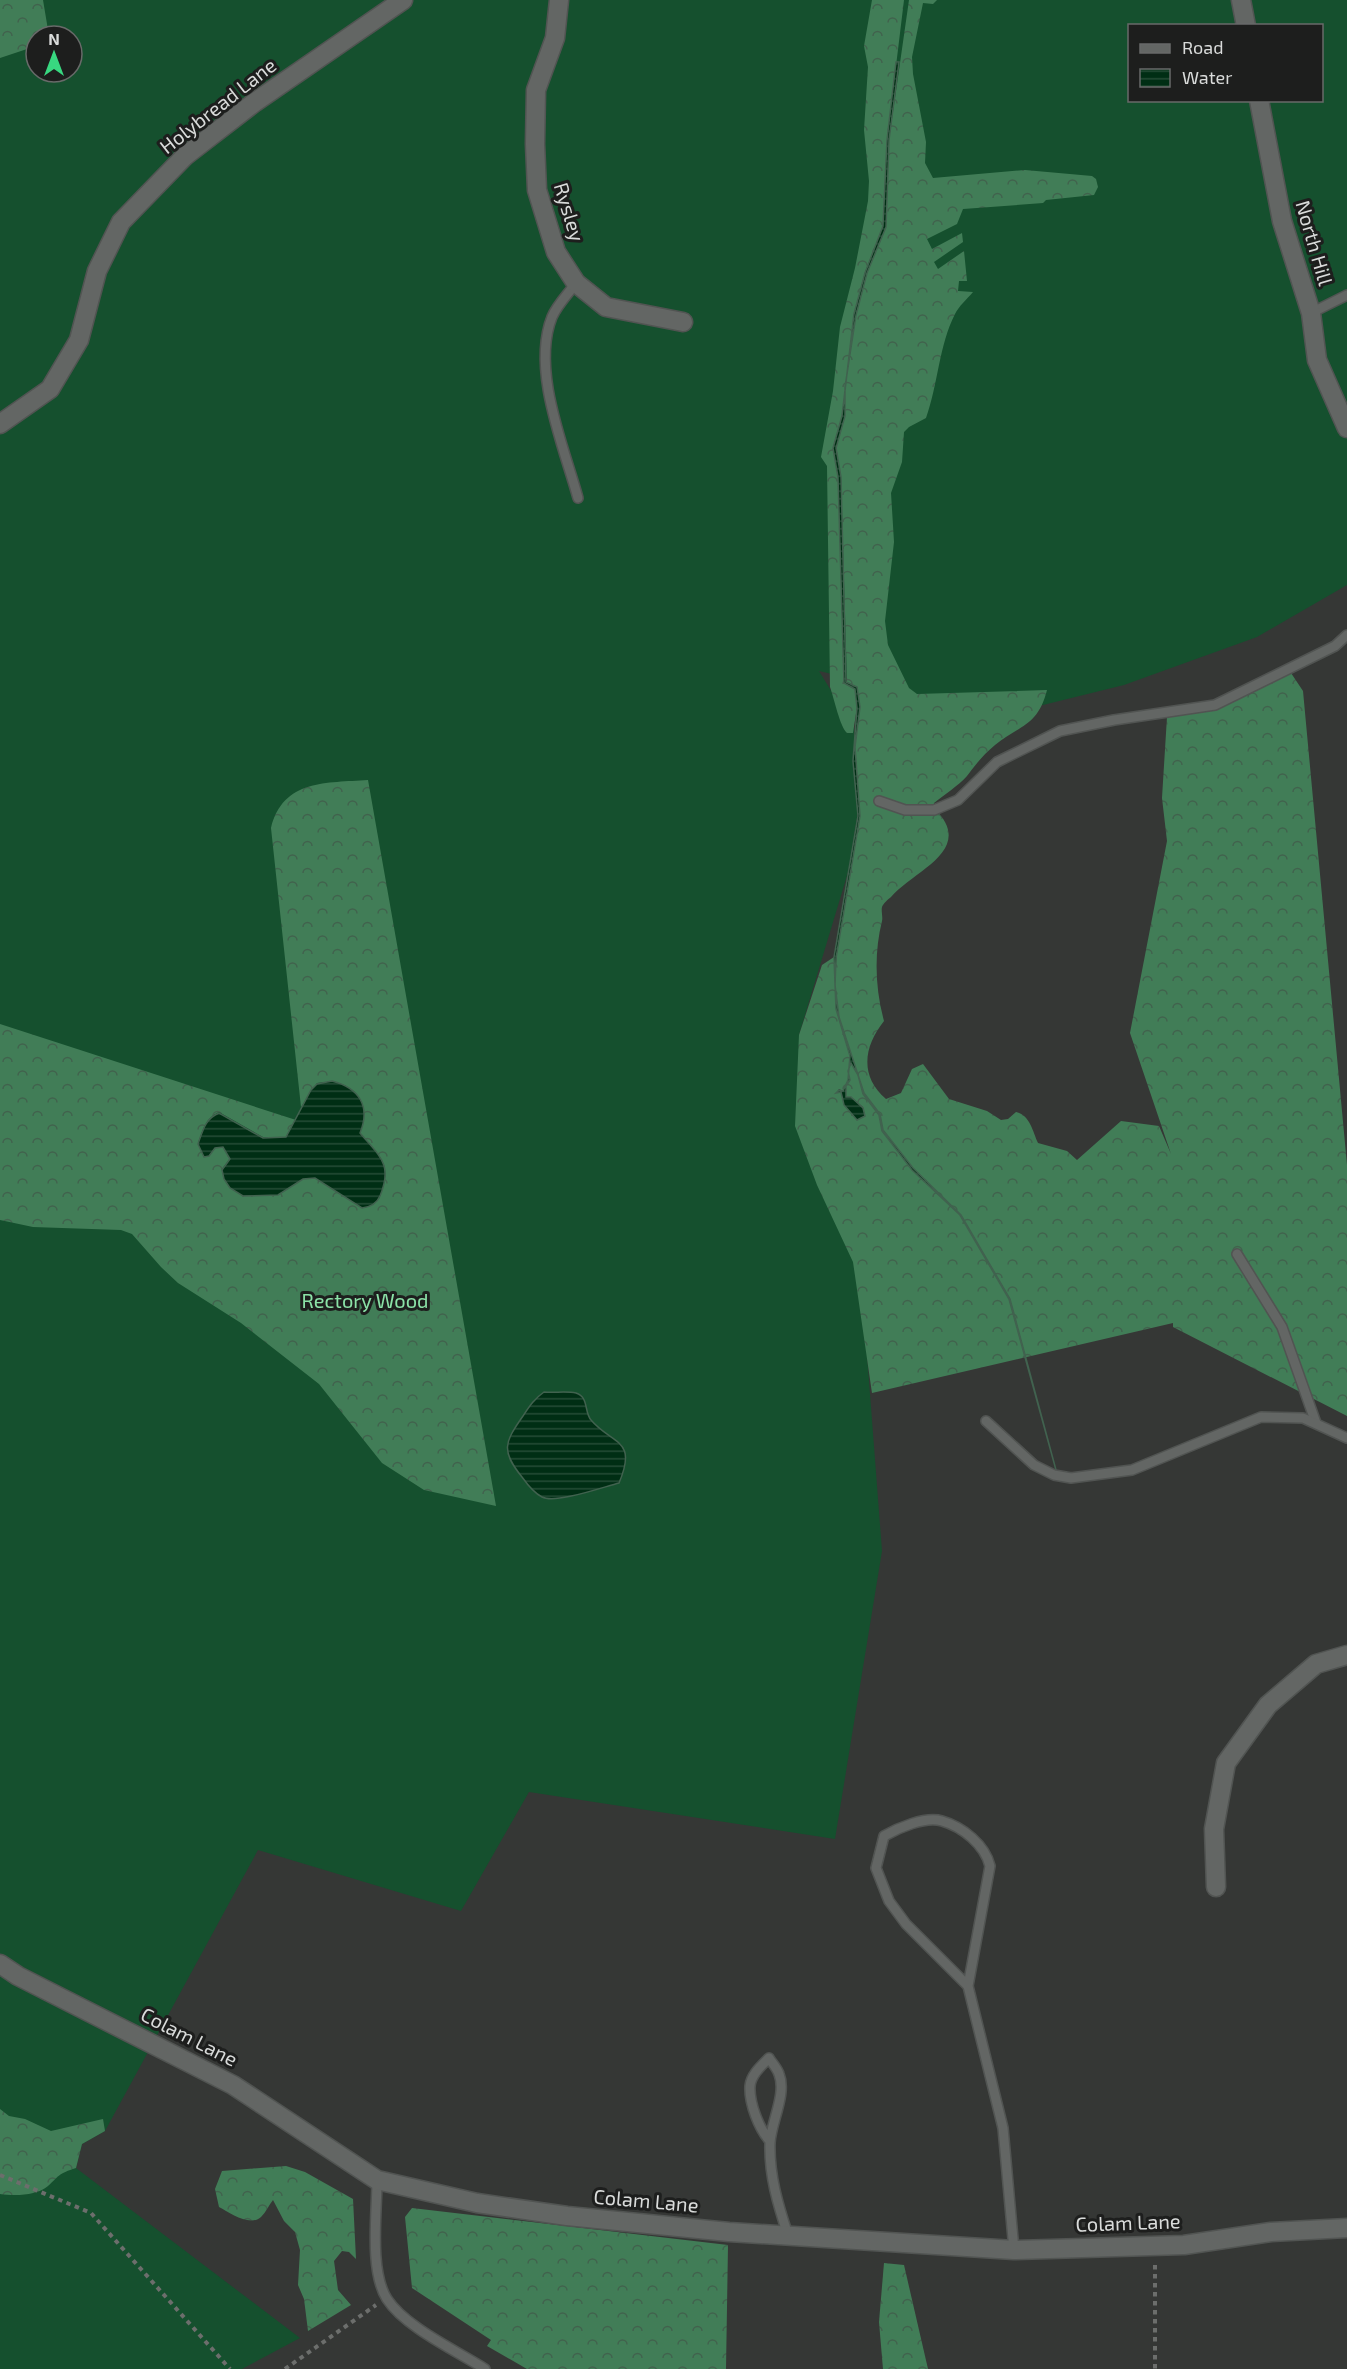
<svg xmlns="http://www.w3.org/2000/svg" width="1347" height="2369" viewBox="0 0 1347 2369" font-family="'Exo 2',sans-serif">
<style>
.grass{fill:#15502e;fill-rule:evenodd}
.forest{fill:url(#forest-crowns);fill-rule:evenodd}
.water{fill:url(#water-rules);stroke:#41624f;stroke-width:1.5}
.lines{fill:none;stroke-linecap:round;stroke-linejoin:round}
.lane-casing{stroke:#515452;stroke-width:12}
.street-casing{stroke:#515452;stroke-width:21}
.secondary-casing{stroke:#515452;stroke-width:21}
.path{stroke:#6c6e6c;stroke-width:4;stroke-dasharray:4.5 4.5;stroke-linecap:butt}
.lane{stroke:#636664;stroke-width:9}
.street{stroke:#636664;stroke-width:18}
.secondary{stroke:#636664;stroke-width:18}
.labels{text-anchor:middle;stroke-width:6;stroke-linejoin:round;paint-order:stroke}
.street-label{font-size:20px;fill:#d9dbda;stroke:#1d1e1d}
.park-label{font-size:20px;fill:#8be2a7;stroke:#1d1e1d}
</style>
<defs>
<pattern id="forest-crowns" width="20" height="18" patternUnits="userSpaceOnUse" patternTransform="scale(1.5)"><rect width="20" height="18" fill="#417d57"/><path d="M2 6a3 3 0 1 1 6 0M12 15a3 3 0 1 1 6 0" fill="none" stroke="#41624d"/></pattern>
<pattern id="water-rules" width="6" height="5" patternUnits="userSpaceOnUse" patternTransform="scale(1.5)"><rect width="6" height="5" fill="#002e14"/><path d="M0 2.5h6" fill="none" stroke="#254c36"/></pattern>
</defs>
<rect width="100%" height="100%" fill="#353735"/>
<!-- grass -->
<path class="grass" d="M0 0H1347V585L1257 637 1124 685 1043 705 917 694 819 671 854 728 858 811 849 869 799 1035 860 1263 882 1551 835 1839 529 1792 461 1911 258 1850 105 2131 82 2144 76 2168 300 2338 242 2369H0ZM1130 26H1322V100H1130ZM36 36H72V72H36Z"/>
<!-- forest -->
<g class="forest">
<polygon points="0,0 43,0 49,36 36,36 36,46 0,58"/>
<path d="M872 0H904L887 140 883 226 865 272 854 314 842 416 833 448 838 477 844 683 855 689 857 707 853 733H847C840 727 834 698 830 687L827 466 821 457 833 391 840 327 855 268 868 201 869 181 864 130 868 67 864 46Z"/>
<path d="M909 0H937L933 4 923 3 912 57 913 74 926 142 925 163 933 178 1025 170 1092 176 1096 179 1098 187 1094 195 1046 200 1043 203 963 209 957 224 927 239 932 249 962 233 963 242 934 262 938 269 964 251 967 281H959L958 291 973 292C967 299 959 306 955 314 939 345 938 385 926 418L909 427 904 432 902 462 891 493 894 542 885 621 888 645 909 688 917 694 1047 690C1038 726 1020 725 995 745 984 754 975 765 967 776 958 786 945 794 934 803V808C977 850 914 870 891 897 888 899 883 904 882 907 881 911 883 917 882 921 874 953 875 988 884 1021 864 1046 859 1076 886 1099L901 1093 912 1069 923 1064 949 1099 987 1111 1001 1120 1008 1119 1016 1112C1030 1115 1033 1132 1038 1143L1067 1151 1077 1160 1121 1121 1159 1126 1171 1154 1130 1033 1167 841 1162 798 1167 717 1226 703 1289 670 1303 691 1347 1165V1416L1173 1327V1323L872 1393 853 1262 817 1185 795 1126 799 1035 822 965 834 957 835 976 839 931 860 815 855 747 860 707 857 687 847 682 841 477 836 448 844 416 845 387 856 314 867 273 886 226 889 140ZM846 1086 845 1097H851L863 1107 865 1116 844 1105 841 1091 837 1092 839 1089 843 1091Z"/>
<path d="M368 780 496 1506 424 1490 382 1463 319 1384 241 1323 178 1283 161 1267 132 1234 121 1230 33 1227 0 1220V1024L296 1120 286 1137H263L219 1112C205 1118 203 1130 198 1143L204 1157 215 1148 223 1147 230 1158 222 1169 224 1179 314 1177 379 1199C393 1163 383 1161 360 1133 374 1100 350 1077 317 1083L301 1107 271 828C283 779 327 783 368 780Z"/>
<path d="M0 2109 9 2116 25 2119 51 2131 103 2119 105 2131 82 2144 76 2168C58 2174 61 2174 48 2186 37 2196 14 2196 0 2194Z"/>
<path d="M286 2166 305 2172 353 2199 356 2259 349 2252 342 2251 334 2261 338 2290 351 2305 308 2331 304 2299 298 2285 300 2250 295 2232 284 2221 273 2200C269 2205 266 2212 261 2217 250 2227 230 2213 219 2207L215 2189 222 2171Z"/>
<polygon points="412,2208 728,2245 726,2369 527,2369 487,2346 491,2340 412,2288 405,2217"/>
<polygon points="884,2263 904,2265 928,2369 883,2369 879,2322"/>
</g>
<!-- water -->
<g class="water">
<polygon points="896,62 899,62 889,140 886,227 867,273 856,315 845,387 845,416 836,448 841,477 846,682 857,687 860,707 855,747 860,816 836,958 835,985 839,1017 864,1093 880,1114 883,1130 913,1168 961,1215 1010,1299 1056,1470 1009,1299 960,1215 912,1170 882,1131 879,1115 863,1094 858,1075 851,1063 848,1071 850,1080 846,1086 846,1097 851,1097 863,1108 865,1116 857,1120 844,1105 841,1092 836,1093 839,1090 843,1091 848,1080 850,1056 836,1009 834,957 858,816 853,761 857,708 855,689 844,683 838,477 833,448 842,416 854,314 865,273 883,226 887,140"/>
<path d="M332 1081C359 1088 371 1106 360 1133 380 1157 393 1164 380 1196 377 1203 370 1207 362 1208L315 1178 303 1179 278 1195 243 1196 230 1188 224 1179 222 1170 230 1159 223 1147 215 1148 209 1156 204 1157 198 1144C203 1130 205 1119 219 1113L263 1138 286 1137 311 1090 317 1084Z"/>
<path d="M544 1392C554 1393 567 1391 576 1393 589 1397 584 1412 591 1420 612 1445 638 1438 619 1483 603 1487 556 1504 542 1497 534 1493 527 1484 522 1477 501 1451 504 1443 523 1416 529 1407 534 1399 544 1392Z"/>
</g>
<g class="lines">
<!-- lane casing -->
<g class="lane-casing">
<g id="lane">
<path d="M576 283C568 294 557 305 552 317 531 370 564 447 578 498"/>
<polyline points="1311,313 1347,295"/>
<polyline points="879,801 905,810 934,810 958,800 997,762 1060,731 1114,720 1215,705 1335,646 1347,635"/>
<polyline points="1237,1254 1282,1327 1316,1423"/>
<polyline points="986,1421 1034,1465 1054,1475 1071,1478 1132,1470 1261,1417 1303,1418 1347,1438"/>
<path d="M968 1986 990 1866C985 1845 963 1827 942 1821 925 1816 898 1828 884 1836L876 1868 889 1901 906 1924 968 1986 1003 2128 1014 2250"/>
<path d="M770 2141C759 2129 749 2103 750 2086 751 2075 761 2066 769 2058 772 2063 777 2068 779 2074 787 2094 771 2122 770 2143 769 2175 778 2205 788 2235"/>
<path d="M377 2180C377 2212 369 2271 387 2299 405 2327 457 2351 485 2369"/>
</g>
</g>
<!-- street casing -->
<g class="street-casing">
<g id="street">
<polyline points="559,0 555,38 536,90 535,144 537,190 556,252 576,283 606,307 683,322"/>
<polyline points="0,424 50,389 79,340 97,271 121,222 185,156 255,102 403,0"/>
<polyline points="1216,1887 1214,1829 1226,1763 1268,1705 1316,1664 1347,1655"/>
</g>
</g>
<!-- secondary casing -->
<g class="secondary-casing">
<g id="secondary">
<polyline points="1241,0 1246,26"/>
<polyline points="1259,100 1282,221 1311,313 1317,360 1347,428"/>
<polyline points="0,1964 18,1976 233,2085 377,2180 477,2203 567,2216 729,2232 1014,2250 1184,2245 1271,2232 1347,2228"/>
</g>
</g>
<!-- path -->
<g class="path">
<polyline points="0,2175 91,2213 230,2369"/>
<polyline points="1155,2265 1155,2369"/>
<polyline points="285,2369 376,2305"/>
</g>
<!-- lane -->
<use href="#lane" class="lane"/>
<!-- street -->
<use href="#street" class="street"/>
<!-- secondary -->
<use href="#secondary" class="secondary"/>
</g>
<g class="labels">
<!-- street labels -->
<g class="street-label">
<text transform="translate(218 106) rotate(-38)" y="7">Holybread Lane</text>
<text transform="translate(569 212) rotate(73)" y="7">Rysley</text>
<text transform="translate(1314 243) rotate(74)" y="7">North Hill</text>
<text transform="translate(189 2037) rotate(27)" y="7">Colam Lane</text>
<text transform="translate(646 2201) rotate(5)" y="7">Colam Lane</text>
<text transform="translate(1128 2223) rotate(-2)" y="7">Colam Lane</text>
</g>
<!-- park labels -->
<g class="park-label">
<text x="365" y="1308">Rectory Wood</text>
</g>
</g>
<!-- legend -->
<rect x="1128" y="24" width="195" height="78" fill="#1d1e1d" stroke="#686a69" stroke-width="1.5"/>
<rect x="1140" y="44" width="30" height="9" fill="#636664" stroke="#686a69" stroke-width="1.5"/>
<text x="1182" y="54" font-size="18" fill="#d9dbda">Road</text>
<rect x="1140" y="69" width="30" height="18" fill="url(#water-rules)" stroke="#686a69" stroke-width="1.5"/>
<text x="1182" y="84" font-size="18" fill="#d9dbda">Water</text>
<!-- north arrow -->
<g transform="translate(54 54)"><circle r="28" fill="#1d1e1d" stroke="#686a69" stroke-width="1.5"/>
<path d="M0-4.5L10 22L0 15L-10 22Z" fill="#38d880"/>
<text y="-9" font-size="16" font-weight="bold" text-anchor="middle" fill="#d9dbda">N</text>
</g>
</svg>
